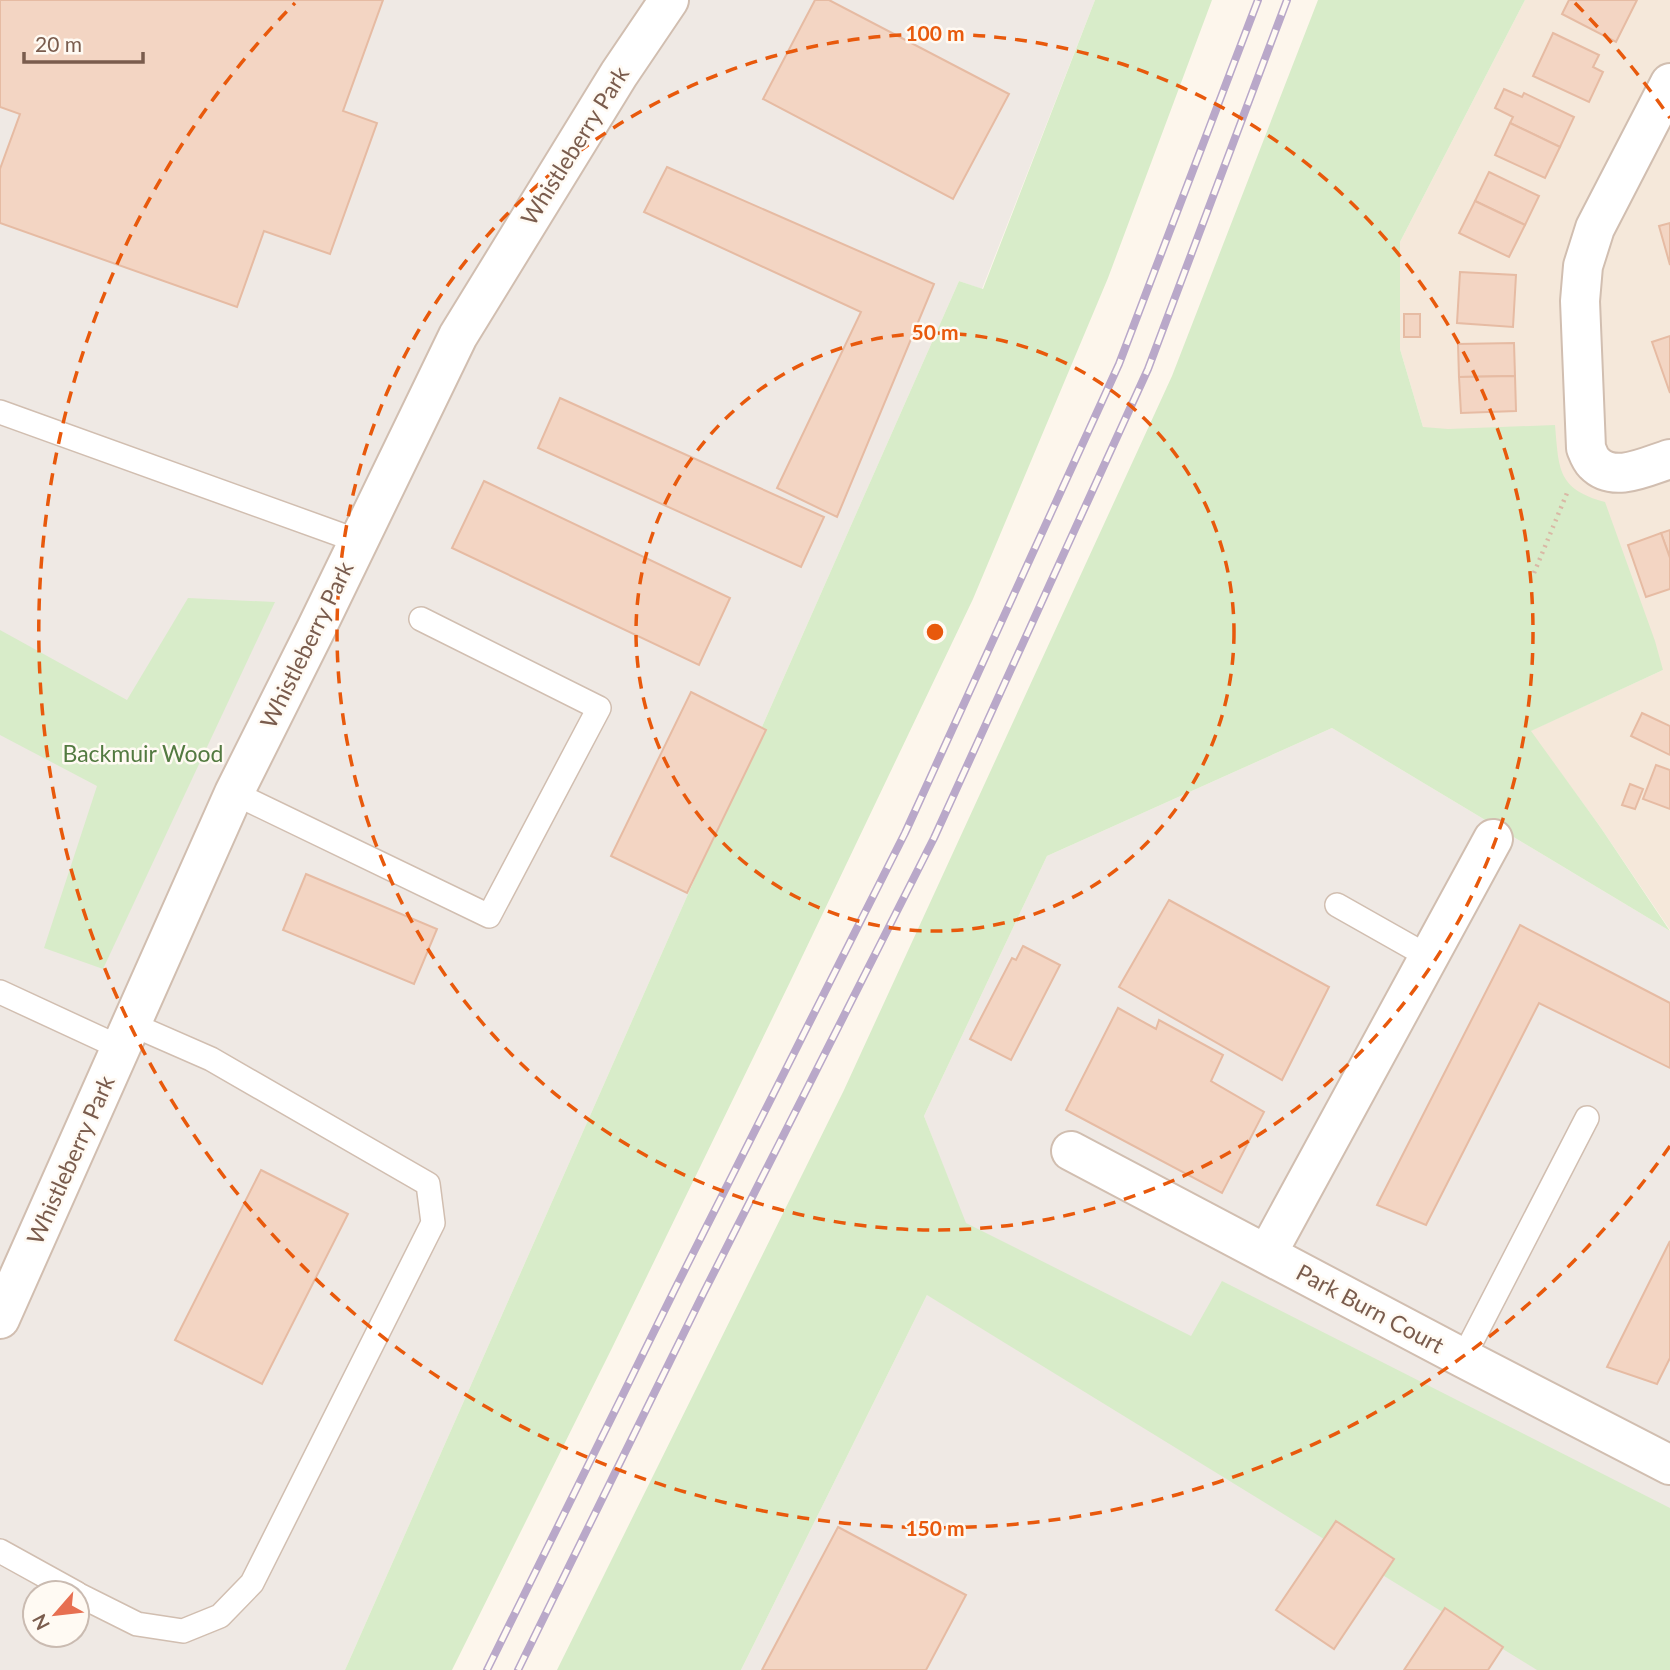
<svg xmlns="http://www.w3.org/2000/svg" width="1670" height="1670" viewBox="0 0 1670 1670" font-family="Lato,sans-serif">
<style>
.residential{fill:#f5e8da}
.industrial{fill:#efe9e4;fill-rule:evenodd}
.green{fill:#d8ecc9}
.building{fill:#f3d5c3;stroke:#e6bba3;stroke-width:2}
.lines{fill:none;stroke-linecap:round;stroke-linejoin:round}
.lane-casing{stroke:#d1beb0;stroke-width:26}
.street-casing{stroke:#d1beb0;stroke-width:42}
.path{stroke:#d9b8a5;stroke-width:4.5;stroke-dasharray:2 5;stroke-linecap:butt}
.lane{stroke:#fff;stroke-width:23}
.street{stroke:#fff;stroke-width:38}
.rail-casing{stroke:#b9a8c9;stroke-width:8}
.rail{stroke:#fffaf3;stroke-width:5;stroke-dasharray:16;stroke-linecap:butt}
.ring{fill:none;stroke:#e8590c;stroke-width:3.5;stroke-dasharray:12 9}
.labels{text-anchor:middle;stroke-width:5;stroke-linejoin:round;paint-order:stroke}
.street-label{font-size:23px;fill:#7a5c4d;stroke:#fffaf3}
.park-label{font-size:23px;fill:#537a41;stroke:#fffaf3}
.centre{fill:#e8590c;stroke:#fffaf3;stroke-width:3.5}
.ring-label{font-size:21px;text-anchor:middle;font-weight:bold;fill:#e8590c;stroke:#fffaf3;stroke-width:5;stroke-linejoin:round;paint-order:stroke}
</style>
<rect width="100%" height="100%" fill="#fdf6ec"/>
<!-- residential -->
<polygon class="residential" points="1525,0 1670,0 1670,930 1601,828 1530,731 1663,670 1423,427 1400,349 1400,242"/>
<!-- industrial -->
<g class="industrial">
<path d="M0 0H1095L982 289 959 281 345 1670H0ZM35 1593H77V1635H35Z"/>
<polygon points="1332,728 1670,931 1670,1670 741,1670 927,1295 965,1223 924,1116 1047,856"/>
</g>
<!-- green -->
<g class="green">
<polygon points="1095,0 1212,0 1108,278 973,599 791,980 612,1348 452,1670 345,1670 959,281 983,289"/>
<path d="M1318 0H1525L1400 242V349L1423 427 1448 429 1555 425C1559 469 1557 489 1605 502L1655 641 1663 670 1531 731 1601 828 1670 931 1332 728 1047 856 924 1116 966 1223 1191 1336 1222 1281 1670 1508V1670H1537L927 1295 741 1670H557L844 1090 1172 376Z"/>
<polygon points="188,598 275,602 103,969 44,948 97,786 0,735 0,630 127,700"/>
</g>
<!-- building -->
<g class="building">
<polygon points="0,0 383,0 343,111 377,123 330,254 264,231 237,307 0,223 0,169 20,114 0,107"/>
<polygon points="815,0 829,0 1009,94 953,199 763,99"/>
<polygon points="1569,0 1637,0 1616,42 1562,14"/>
<polygon points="1553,33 1599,55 1593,67 1603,72 1589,102 1533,76"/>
<polygon points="1504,89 1522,97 1524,93 1574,117 1560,147 1510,123 1513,117 1495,108"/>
<polygon points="1510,123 1560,147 1545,178 1495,155"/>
<polygon points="667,167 934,284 837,517 777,488 861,312 644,212"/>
<polygon points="1489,172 1539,196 1525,225 1475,201"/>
<polygon points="1475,201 1525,225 1509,257 1459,233"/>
<polygon points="1670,223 1670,265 1659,226"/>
<polygon points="1460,272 1516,275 1513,327 1457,323"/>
<rect x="1404" y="314" width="16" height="23"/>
<polygon points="1670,336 1670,393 1652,342"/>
<polygon points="1514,343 1515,376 1459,377 1458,344"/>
<polygon points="1515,376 1516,411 1461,413 1459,377"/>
<polygon points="560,398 824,517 801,567 538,448"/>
<polygon points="484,481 730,598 699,665 452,548"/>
<polygon points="1670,530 1670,558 1661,533"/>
<polygon points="1661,533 1670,558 1670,589 1646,597 1628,545"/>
<polygon points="691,692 766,730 687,893 611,856"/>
<polygon points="1642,713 1670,726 1670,755 1631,736"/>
<polygon points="1656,765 1670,770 1670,809 1643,799"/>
<polygon points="1630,784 1643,789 1635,809 1622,805"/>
<polygon points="306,874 437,929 414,984 283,930"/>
<polygon points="1169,900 1329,987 1282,1080 1119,987"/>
<polygon points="1520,925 1670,1003 1670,1068 1539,1003 1426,1225 1377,1205"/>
<polygon points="1023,946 1060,965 1011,1060 970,1039 1012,958 1016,960"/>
<polygon points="1118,1008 1156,1029 1159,1020 1223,1055 1211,1081 1264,1112 1222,1193 1066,1110"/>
<polygon points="261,1170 348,1214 262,1384 175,1340"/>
<polygon points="1670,1241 1670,1358 1657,1384 1607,1367"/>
<polygon points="1336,1521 1394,1559 1334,1649 1276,1610"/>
<polygon points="838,1527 966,1595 926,1670 762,1670"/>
<polygon points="1445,1608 1503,1647 1488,1670 1404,1670"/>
</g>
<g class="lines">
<!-- lane casing -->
<g class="lane-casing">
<g id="lane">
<polyline points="0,412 358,541"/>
<polyline points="234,793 489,916 599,708 421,619"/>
<polyline points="1337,905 1429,957"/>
<polyline points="0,992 121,1048"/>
<polyline points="1463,1358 1587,1118"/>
<polyline points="0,1551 76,1593"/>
<polyline points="77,1594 137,1624 183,1631 220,1616 252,1583 433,1223 428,1184 211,1059 131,1024"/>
</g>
</g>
<!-- street casing -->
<g class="street-casing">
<g id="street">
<path d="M1670 83 1595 228 1583 266 1580 301 1586 448C1588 453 1590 459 1594 463 1614 484 1647 466 1670 459"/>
<polyline points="1071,1151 1463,1358 1670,1465"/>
<polyline points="1267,1254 1493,839"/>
<polyline points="0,1319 234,793 316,629 458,336 619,74 669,0"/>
</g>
</g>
<!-- path -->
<polyline class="path" points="1534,573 1567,493"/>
<!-- lane -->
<use href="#lane" class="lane"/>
<!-- street -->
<use href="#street" class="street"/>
<!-- rail casing -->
<g class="rail-casing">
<g id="rail">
<polyline points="487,1670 675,1289 905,833 1119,364 1258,0"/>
<polyline points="518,1670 703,1294 934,838 1148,369 1287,0"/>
</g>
</g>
<!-- rail -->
<use href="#rail" class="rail"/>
</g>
<!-- distance rings -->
<g class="ring">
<circle cx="935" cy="632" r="299"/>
<circle cx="935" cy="632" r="598"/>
<path d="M1670 1146A897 897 0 1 1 295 3M1575 3A897 897 0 0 1 1670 118"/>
</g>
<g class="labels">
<!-- street labels -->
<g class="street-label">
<text transform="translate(575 146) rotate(-58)" y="8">Whistleberry Park</text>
<text transform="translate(307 645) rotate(-64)" y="8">Whistleberry Park</text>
<text transform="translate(71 1160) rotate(-66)" y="8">Whistleberry Park</text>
<text transform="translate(1370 1309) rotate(28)" y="8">Park Burn Court</text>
</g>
<!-- park labels -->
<g class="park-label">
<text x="143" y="762">Backmuir Wood</text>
</g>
</g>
<circle cx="935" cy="632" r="10" class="centre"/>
<g class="ring-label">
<text x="935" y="41">100 m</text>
<text x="935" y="340">50 m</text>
<text x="935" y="1536">150 m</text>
</g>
<!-- north arrow -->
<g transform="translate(56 1614) rotate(242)"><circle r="33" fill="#fffaf3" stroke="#cabbb1" stroke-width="2"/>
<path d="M0-5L12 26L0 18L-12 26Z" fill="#e76f51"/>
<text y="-10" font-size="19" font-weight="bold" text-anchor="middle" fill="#7a5c4d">N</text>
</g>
<!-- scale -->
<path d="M24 52v10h119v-10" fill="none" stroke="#7a5c4d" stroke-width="3.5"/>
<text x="35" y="52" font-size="21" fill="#7a5c4d" stroke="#fffaf3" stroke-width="5" paint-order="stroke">20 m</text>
</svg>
